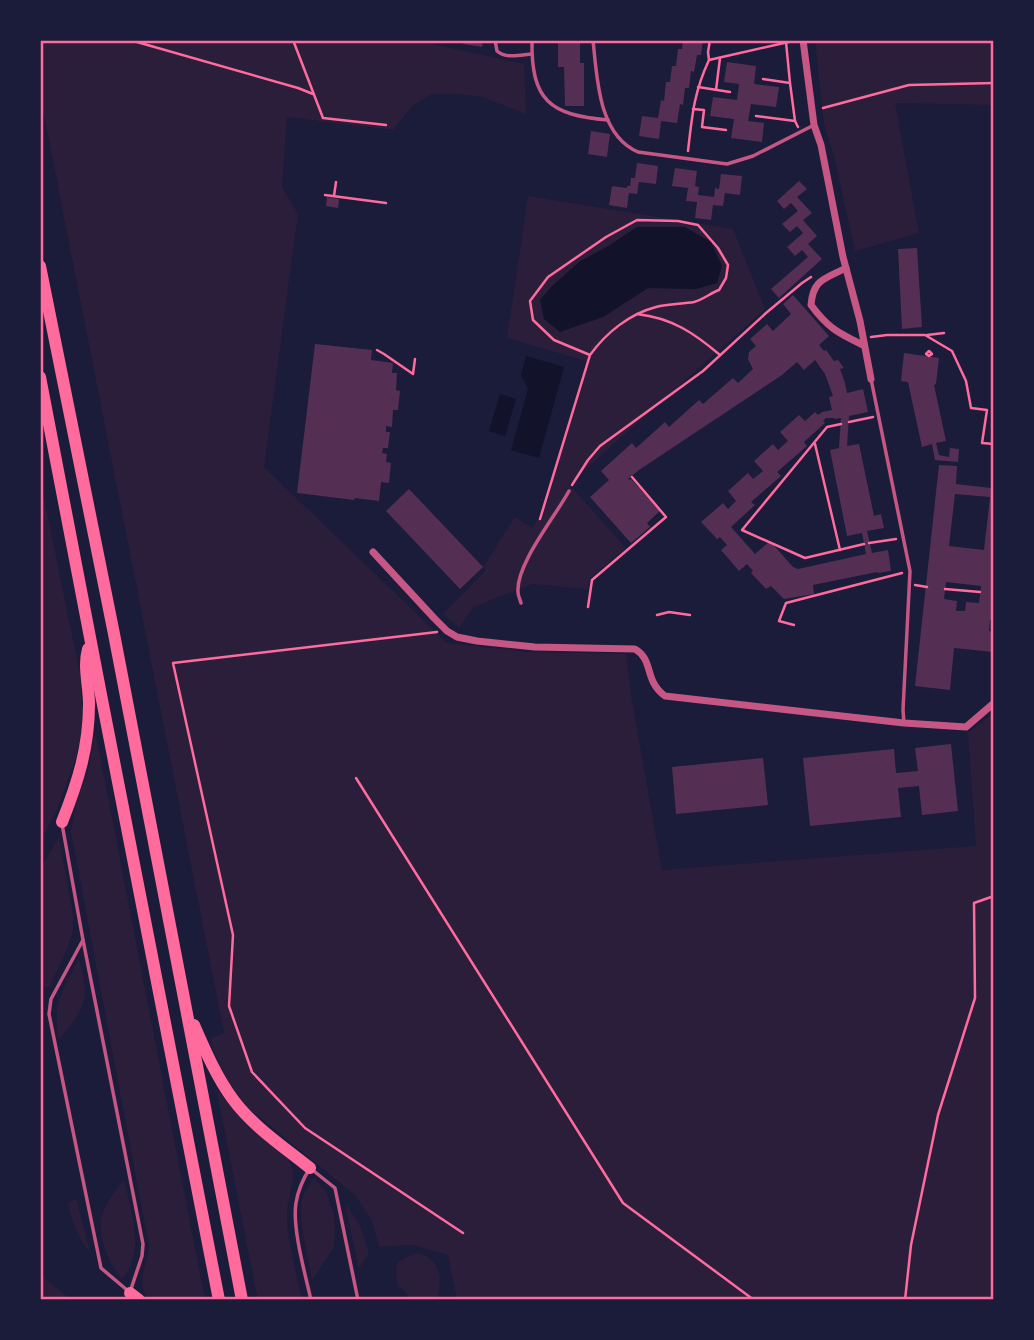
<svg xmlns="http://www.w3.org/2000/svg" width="1034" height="1340" viewBox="0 0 1034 1340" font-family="'Nunito Sans',sans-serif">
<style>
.green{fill:#2a1e3b;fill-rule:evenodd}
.water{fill:#12122b}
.building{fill:#542f53;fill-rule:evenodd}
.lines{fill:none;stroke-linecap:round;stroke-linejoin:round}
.path{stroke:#ff6b9d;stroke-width:2.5}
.service{stroke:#c65784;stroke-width:3.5}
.minor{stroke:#c65784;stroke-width:7}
.motorway{stroke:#ff6b9d;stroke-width:12}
.neatline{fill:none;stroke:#ff6b9d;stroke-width:2.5}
</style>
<rect width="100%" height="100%" fill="#1b1b3a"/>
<!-- green -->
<g class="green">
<polygon points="40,40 414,40 524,64 526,114 482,97 456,94 432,94 412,106 393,130 287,117 282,187 298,214 264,467 447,643 527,652 626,654 632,701 662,870 976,846 968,733 994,712 994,1300 457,1300 448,1255 412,1245 379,1247 372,1221 356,1196 246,1106 229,1083 213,1050 211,1038 224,1033 40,95"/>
<polygon points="815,40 994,40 994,105 895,103 919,233 855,251 834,156 824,124"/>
<path d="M528 196 733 229 765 309 569 484 626 548 590 578 587 589 532 584 474 607 459 628 443 614 485 571 483 567 515 517 532 528 546 506 586 361 507 338ZM637 227 696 289 648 288 603 317 610 245Z"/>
<polygon points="40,478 80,674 83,719 77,755 57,810 40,841"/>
<path d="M94 735 97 740 205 1300H149C134 1280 148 1268 149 1246L71 832 76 803 89 767Z"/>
<polygon points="59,836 73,915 73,930 67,949 49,987 44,987 40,997 40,870"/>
<path d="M79 959C82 972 87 987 84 1000 82 1013 66 1030 59 1040 52 1001 62 993 79 959Z"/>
<path d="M216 1088 242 1120 285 1155C301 1174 288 1190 287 1213 286 1237 297 1274 302 1300H258Z"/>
<path d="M124 1179C131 1212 146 1251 122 1279 109 1265 95 1231 103 1212 108 1200 117 1189 124 1179Z"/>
<path d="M313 1179H315L326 1192 334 1214 335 1228 334 1247 312 1280C309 1258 297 1220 302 1199 304 1192 309 1186 313 1179Z"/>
<path d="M76 1198 90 1252C77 1238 73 1222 68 1204Z"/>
<polygon points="347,1205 361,1228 369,1253 360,1267 358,1267 346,1207"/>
<path d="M415 1253C441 1257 443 1277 437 1300H409C407 1293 405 1289 398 1287 394 1263 393 1264 415 1253Z"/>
<polygon points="40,1274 40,1275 72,1300 40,1300"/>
</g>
<!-- water -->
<g class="water">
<polygon points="637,227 685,227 711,242 722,266 717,283 696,289 648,288 603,317 560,332 544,319 540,300 552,286 579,262 610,245"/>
<polygon points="526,356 564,367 539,458 511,450 528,389 521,375"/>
<polygon points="500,394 516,399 505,436 489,431"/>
</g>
<!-- building -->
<g class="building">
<polygon points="464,40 483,40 482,47 463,44"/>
<polygon points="558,40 580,40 580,63 584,63 584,106 565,106 564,67 558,67"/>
<polygon points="683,40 703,40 701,55 697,55 694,72 691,71 689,88 685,88 683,105 680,104 677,123 661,121 659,139 639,136 642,116 658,118 661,100 664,101 666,82 670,82 672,66 676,66 678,49 682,49"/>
<polygon points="727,62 756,66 754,84 779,87 776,107 751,104 748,121 764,123 762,142 731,138 734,119 710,116 713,97 737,100 739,84 724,82"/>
<polygon points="591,131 610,134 607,157 588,154"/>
<polygon points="637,163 658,166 656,184 639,182 637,194 629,193 627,208 609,205 612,186 627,188 627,186 630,186 631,178 635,178"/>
<polygon points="675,168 697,171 695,186 699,187 698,195 714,197 715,188 719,189 721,174 742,176 740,195 725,193 723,206 713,205 711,220 695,218 697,202 686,201 688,188 672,186"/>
<polygon points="799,181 807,189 797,197 812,213 803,220 817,236 808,244 822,259 779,298 771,289 808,257 802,250 795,256 787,247 803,233 797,226 790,232 782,224 798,211 791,203 784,209 777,201"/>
<polygon points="327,197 339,199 338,208 326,206"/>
<polygon points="917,248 922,327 902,329 898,249"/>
<path d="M793 295 829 336 819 345 824 351 826 350 834 361 838 360 844 368 840 369 845 383 847 393 863 389 868 412 849 416 847 446 859 444 874 516 881 514 884 528 867 531 872 553 888 550 891 571 878 573 877 572 813 585 814 594 784 599 771 586 766 589 751 573 753 571 747 564 739 571 721 550 727 545 720 537 717 539 701 522 723 503 728 509 736 501 728 491 748 473 753 479 763 471 754 461 773 444 778 450 788 441 780 432 799 415 805 421 815 412 818 415 822 412 832 410 829 397 833 396 825 374 815 360 804 370 797 362 782 375 639 470 628 479 630 480 631 479 660 511 647 523 650 527 631 543 590 497 609 480 601 471 632 443 636 448 665 422 669 427 699 400 703 404 733 378 738 383 753 369 748 359 749 352 756 346 750 339 767 324 773 331 791 314 783 304ZM826 418H834L835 419 841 418 839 448 830 450 847 536 862 533 866 554 798 569 793 567 770 541 755 554 731 527 755 505 751 502 781 476 777 472 807 446 804 442 825 423 823 421Z"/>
<polygon points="315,344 372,350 371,360 393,363 392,373 397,373 396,390 400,391 398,410 393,410 392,427 386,426 386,432 390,432 388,448 383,448 382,453 387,454 386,462 391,463 389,483 381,482 379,501 355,498 354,500 297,493"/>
<polygon points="904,353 939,358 936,384 934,385 946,441 936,443 939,455 949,457 950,448 959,449 958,462 935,460 932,444 922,447 908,382 901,381"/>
<path d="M939 465 957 466 956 484 991 488 992 475 994 476V620H990L989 631 993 632V652L954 648 950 690 915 686ZM955 494 990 497 984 550 949 546ZM946 582 981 586 979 603 966 602 965 611H956L957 601 944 599Z"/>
<polygon points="409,489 483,567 460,589 386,511"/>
<polygon points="951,744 958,811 922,815 919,786 898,788 901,817 810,826 803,758 894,749 896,773 918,771 915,748"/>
<polygon points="763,758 768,805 676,814 672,767"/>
</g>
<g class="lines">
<!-- path -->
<g class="path">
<polyline points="130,40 298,88 313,94"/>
<polyline points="293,40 323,118 386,125"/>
<polyline points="710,40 708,52 709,60 793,41"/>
<polyline points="786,42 790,83"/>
<polyline points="763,79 790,83 795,121"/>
<polyline points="698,87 730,92"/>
<polyline points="716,90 720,58"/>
<polyline points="823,108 909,85 994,83"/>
<polyline points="693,109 704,110 702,127 726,130"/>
<polyline points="756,116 795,121 798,127"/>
<path d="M688 151C692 116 694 92 709 60"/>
<polyline points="325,195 386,203"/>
<polyline points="334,196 336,182"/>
<path d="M637 314C672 318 694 333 720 355"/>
<polyline points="927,335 944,333"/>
<polyline points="871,337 887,335 925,335 952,351 966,381 971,408 987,410 982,443 994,444"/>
<polyline points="377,350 384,354 413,374 415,359"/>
<polygon points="929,351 932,354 929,356 926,354"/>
<polyline points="849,422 873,417"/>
<polyline points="841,424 827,427 742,530 805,558 864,544"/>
<polyline points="815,444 840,550"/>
<polyline points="572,485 588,460 600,446 703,371 766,313 802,283 811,277"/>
<path d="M540 519 590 355C606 333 629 314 656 307 668 304 682 304 694 302 702 300 711 293 719 290L726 278 728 265 718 248 698 225 678 221 637 220 606 237 548 277 530 301 533 320 554 340 590 355"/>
<polyline points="869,543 896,539"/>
<polyline points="915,585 927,587"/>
<polyline points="945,589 980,592"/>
<polyline points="588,607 592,580 666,517 632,477"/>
<polyline points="657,615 669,612 690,615"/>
<polyline points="794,625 779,621 786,603 902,573"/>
<polyline points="437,632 173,663 233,935 229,1006 252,1072 305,1128 463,1233"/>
<polyline points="356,778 623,1203 754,1300"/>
<polyline points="905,1300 911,1245 938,1115 975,998 974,903 994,896"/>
</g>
<!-- service -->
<g class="service">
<path d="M495 40 497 51C506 59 520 55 532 54"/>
<path d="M532 40C531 101 550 115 608 120"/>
<path d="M593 40C597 77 598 135 638 152L727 164 753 156 814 125"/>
<polyline points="871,379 910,571 903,710 904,723"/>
<path d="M521 603C520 599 518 596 518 592 516 564 555 517 569 491"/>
<polyline points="62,824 83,940 143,1244 142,1256 131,1289"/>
<polyline points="83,940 51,999 49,1014 101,1268 127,1290"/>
<path d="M311 1300C305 1273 292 1228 296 1203 298 1190 303 1179 310 1168L335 1188 358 1300"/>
</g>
<!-- minor -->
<g class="minor">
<polyline points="803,40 814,125 821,145 843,257 860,321 871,379"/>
<path d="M846 268C825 279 813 279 811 305 828 328 838 333 863 345"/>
<path d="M373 552 434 618 447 631 457 637 477 641 535 647 635 649C654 660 644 681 665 696L904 723 966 727 994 703"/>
</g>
<!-- motorway -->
<g class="motorway">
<polyline points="40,266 114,634 242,1300"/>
<path d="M40 377C98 685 160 992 219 1300"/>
<path d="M62 822C78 782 89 747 89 704 89 685 83 667 88 649"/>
<path d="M194 1025C205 1050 216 1076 232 1098 252 1126 284 1147 310 1168"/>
<polyline points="130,1293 139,1300"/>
</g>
</g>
<!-- border -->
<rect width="1034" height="1340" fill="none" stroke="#1b1b3a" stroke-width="84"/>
<rect x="42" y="42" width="950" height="1256" class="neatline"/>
</svg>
